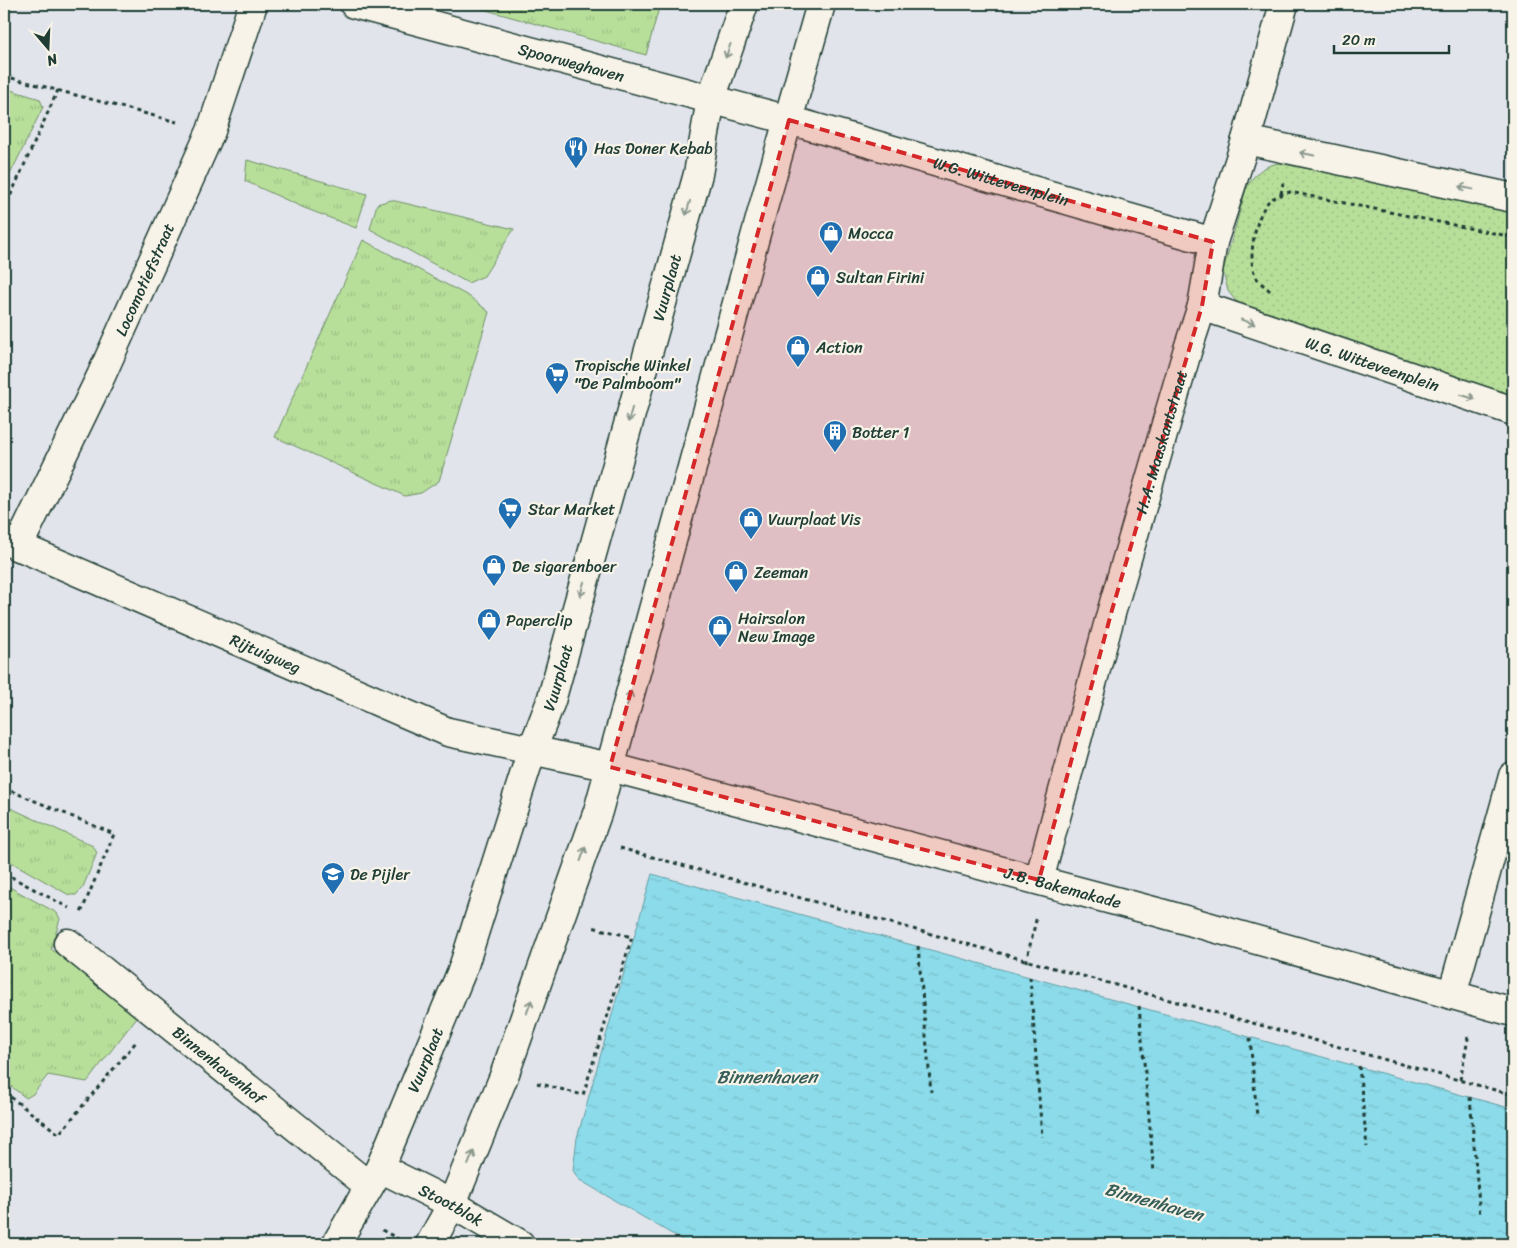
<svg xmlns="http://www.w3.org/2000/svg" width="1517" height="1248" viewBox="0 0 1517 1248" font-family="Sriracha,sans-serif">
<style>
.grass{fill:url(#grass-tufts);stroke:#6c8e67}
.park{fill:url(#park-dots);stroke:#6c8e67}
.water{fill:url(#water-ripples);stroke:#609ca1}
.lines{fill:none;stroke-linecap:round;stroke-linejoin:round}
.minor-casing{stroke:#1f3d34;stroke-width:31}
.path{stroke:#1f3d34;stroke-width:3;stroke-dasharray:4 4;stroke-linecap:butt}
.minor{stroke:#f7f3e8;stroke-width:28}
.oneway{stroke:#8b988e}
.marked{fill:#d62828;fill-opacity:0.2;stroke:#d62828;stroke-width:4;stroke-dasharray:10 6;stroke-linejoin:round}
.labels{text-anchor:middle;stroke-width:4.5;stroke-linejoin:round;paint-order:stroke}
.street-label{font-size:16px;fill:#1f3d34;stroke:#f7f3e8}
.poi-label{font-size:16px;fill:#1f3d34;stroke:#f7f3e8;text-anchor:start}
.water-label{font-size:18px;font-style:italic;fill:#355d58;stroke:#f7f3e8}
</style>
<defs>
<pattern id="grass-tufts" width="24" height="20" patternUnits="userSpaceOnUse" patternTransform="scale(1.25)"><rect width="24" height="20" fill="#b8df9a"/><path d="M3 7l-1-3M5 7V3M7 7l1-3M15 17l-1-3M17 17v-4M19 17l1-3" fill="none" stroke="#9ec085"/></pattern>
<pattern id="park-dots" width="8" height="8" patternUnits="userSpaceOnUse" patternTransform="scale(1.25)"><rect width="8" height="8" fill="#b8df9a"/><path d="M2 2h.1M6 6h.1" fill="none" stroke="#9ec085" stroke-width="1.8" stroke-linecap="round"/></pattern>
<pattern id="water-ripples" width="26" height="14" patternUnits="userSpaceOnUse" patternTransform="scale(1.25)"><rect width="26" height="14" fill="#8cdbea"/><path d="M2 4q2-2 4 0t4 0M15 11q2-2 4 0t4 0" fill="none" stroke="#78bdc9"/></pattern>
</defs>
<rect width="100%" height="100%" fill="#e2e4eb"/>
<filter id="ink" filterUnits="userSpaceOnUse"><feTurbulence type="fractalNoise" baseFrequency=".02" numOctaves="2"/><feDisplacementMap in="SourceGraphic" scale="10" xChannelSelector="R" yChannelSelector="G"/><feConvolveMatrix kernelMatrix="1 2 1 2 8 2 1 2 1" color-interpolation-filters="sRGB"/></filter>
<g filter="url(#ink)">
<!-- grass -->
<g class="grass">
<polygon points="465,4 660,4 646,55"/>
<polygon points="4,88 40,99 43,107 4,187"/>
<polygon points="247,160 367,194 356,228 302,207 245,181"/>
<polygon points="391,200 514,229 484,276 468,283 370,229 377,204"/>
<polygon points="363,240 470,297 489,312 439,481 421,493 405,496 275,437"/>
<polygon points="4,805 93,846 97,853 83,887 76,895 69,895 4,858"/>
<polygon points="4,884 57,913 60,919 51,949 137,1017 87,1082 48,1075 33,1094 26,1098 4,1081"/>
</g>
<!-- park -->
<path class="park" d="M1279 163 1513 210V398L1244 307 1235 300 1228 291 1223 271 1246 189C1254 174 1262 166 1279 163Z"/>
<!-- water -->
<polygon class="water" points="652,874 1513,1109 1513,1244 689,1244 578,1179 573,1170 577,1138"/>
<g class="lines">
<!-- minor casing -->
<g class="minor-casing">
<g id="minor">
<path id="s1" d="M354 4 789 120 1213 242"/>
<polyline points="1246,140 1513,198"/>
<path id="s2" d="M1202 306 1513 411"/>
<path id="s3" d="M4 540 448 732 610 767 1157 912 1513 1012"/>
<path id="s4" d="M18 547 101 376 211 131 253 4"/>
<path id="s5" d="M1039 880 1112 610 1187 352 1202 306 1213 242 1246 140 1284 4"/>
<path id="s6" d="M68 943 369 1186"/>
<polyline points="1452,995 1513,776"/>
<path id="s7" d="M380 1168 452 1204 520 1244"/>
<path id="s8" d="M336 1244 380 1168 463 968 532 750 551 701 698 174 711 99 744 4"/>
<polyline points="430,1244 452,1204 504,1076 598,811 763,208 821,4"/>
</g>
</g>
<!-- path -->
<g class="path">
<polyline points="4,76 177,122"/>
<polyline points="1281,194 1283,183"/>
<polyline points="4,210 58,90"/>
<path d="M1270 291C1265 286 1258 282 1255 275 1247 258 1256 214 1269 201 1275 196 1283 194 1290 192L1513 237"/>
<polyline points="4,788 114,834 81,913"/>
<polyline points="620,848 1513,1095"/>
<polyline points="4,873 69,908"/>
<polyline points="918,946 931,1092"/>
<polyline points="1026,962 1037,916"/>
<polyline points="1030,977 1042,1137"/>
<polyline points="1139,1006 1154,1173"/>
<polyline points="1250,1038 1257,1117"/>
<polyline points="1359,1066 1367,1147"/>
<polyline points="1460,1080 1468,1039 1466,1035"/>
<polyline points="537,1083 583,1095 632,937 592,927"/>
<polyline points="4,1092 59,1134 136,1042"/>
<polyline points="1470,1097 1480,1216"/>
<polyline points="382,1230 398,1239"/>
</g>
<!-- minor -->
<use href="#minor" class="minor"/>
</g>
<!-- one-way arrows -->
<defs><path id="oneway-shaft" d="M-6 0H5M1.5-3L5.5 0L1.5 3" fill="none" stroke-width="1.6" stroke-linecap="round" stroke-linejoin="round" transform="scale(1.25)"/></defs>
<g class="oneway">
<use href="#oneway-shaft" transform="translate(728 51) rotate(110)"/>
<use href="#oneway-shaft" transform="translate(1307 154) rotate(-168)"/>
<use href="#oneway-shaft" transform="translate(1466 188) rotate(-168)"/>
<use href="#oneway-shaft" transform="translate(688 208) rotate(106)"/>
<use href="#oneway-shaft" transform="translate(1248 322) rotate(19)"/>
<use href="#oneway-shaft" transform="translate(1468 397) rotate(17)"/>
<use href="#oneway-shaft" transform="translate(630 415) rotate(106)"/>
<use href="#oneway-shaft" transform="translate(582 589) rotate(106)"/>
<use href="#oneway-shaft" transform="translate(629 698) rotate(-75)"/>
<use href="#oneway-shaft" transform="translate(583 854) rotate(-71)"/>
<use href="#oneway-shaft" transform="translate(529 1007) rotate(-70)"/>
<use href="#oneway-shaft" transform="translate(471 1158) rotate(-68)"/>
</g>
</g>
<!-- marked area -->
<path class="marked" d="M789 120 1213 242 1202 306 1112 610 1039 880 610 767Z"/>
<!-- icons -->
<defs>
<g id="restaurant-pin" transform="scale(1.25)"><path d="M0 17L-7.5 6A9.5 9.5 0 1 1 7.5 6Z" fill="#1f6fb2" stroke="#f7f3e8"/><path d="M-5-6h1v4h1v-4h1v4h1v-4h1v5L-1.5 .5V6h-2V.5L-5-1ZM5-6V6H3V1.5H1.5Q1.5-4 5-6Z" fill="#fff"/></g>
<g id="shop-pin" transform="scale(1.25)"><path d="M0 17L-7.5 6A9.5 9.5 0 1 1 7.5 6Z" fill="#1f6fb2" stroke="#f7f3e8"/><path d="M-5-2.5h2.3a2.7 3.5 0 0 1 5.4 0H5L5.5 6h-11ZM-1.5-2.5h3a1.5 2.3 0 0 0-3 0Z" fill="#fff"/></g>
<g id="supermarket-pin" transform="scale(1.25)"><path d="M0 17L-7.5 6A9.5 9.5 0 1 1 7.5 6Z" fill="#1f6fb2" stroke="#f7f3e8"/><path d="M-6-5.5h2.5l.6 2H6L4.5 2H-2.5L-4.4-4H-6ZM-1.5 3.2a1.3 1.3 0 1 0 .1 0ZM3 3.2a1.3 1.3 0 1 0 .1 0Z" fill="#fff"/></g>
<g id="building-pin" transform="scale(1.25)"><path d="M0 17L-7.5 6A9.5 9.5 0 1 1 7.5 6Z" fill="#1f6fb2" stroke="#f7f3e8"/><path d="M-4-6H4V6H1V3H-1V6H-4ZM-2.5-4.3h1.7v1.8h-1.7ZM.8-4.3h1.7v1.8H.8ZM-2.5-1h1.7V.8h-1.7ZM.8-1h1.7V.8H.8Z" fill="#fff"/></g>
<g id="school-pin" transform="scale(1.25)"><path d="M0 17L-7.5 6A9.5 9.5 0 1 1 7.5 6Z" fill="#1f6fb2" stroke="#f7f3e8"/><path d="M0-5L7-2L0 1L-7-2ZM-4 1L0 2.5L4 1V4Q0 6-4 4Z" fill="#fff"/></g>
</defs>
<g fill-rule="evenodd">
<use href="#restaurant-pin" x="576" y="148"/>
<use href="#shop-pin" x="831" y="233"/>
<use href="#shop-pin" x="818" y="277"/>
<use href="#shop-pin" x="798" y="347"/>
<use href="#supermarket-pin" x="557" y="374"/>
<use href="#building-pin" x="835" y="432"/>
<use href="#supermarket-pin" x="510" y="509"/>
<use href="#shop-pin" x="751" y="519"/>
<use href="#shop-pin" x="494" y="566"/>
<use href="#shop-pin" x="736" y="572"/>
<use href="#shop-pin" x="489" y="620"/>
<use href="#shop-pin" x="720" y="627"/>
<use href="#school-pin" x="333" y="874"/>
</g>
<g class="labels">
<!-- street labels -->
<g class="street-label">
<text dy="6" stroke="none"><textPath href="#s1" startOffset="225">Spoorweghaven</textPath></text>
<text dy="6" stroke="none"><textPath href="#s1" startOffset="671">W.G. Witteveenplein</textPath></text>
<text dy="6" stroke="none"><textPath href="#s4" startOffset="296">Locomotiefstraat</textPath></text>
<text dy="6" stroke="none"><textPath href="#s8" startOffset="1015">Vuurplaat</textPath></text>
<text dy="6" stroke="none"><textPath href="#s2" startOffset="180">W.G. Witteveenplein</textPath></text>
<text dy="6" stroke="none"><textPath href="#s5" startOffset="455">H.A. Maaskantstraat</textPath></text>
<text dy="6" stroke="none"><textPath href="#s3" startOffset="285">Rijtuigweg</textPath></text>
<text dy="6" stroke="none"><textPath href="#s8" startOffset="610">Vuurplaat</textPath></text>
<text dy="6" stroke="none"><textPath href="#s3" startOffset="1118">J.B. Bakemakade</textPath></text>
<text dy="6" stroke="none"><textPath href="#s8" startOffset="205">Vuurplaat</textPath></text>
<text dy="6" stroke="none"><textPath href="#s6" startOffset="194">Binnenhavenhof</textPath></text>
<text dy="6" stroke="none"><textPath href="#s7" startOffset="80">Stootblok</textPath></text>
</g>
<!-- poi labels -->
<g class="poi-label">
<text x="594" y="154">Has Doner Kebab</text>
<text x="848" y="239">Mocca</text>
<text x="836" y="283">Sultan Firini</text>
<text x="816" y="353">Action</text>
<text x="574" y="371">Tropische Winkel<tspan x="574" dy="18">"De Palmboom"</tspan></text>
<text x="852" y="438">Botter 1</text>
<text x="528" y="515">Star Market</text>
<text x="768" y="525">Vuurplaat Vis</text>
<text x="512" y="572">De sigarenboer</text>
<text x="754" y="578">Zeeman</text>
<text x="738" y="624">Hairsalon<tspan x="738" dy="18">New Image</tspan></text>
<text x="506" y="626">Paperclip</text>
<text x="350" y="880">De Pijler</text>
</g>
<!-- water labels -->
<g class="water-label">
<text x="767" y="1083">Binnenhaven</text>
<text transform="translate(1154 1202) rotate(16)" y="6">Binnenhaven</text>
</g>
</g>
<!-- margin -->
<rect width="1517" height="1248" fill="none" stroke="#f7f3e8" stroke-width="20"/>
<rect x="10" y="10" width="1497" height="1228" fill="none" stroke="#1f3d34" stroke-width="2" filter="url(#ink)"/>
<!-- north arrow -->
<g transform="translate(48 48) rotate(161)" stroke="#f7f3e8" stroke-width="4" paint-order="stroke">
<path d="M0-4L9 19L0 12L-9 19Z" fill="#1f3d34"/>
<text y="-8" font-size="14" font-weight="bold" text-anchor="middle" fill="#1f3d34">N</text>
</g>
<!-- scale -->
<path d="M1334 45v8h115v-8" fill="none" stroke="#1f3d34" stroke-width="2.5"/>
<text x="1342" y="45" font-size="15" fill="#1f3d34" stroke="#f7f3e8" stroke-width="4" paint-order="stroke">20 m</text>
</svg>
